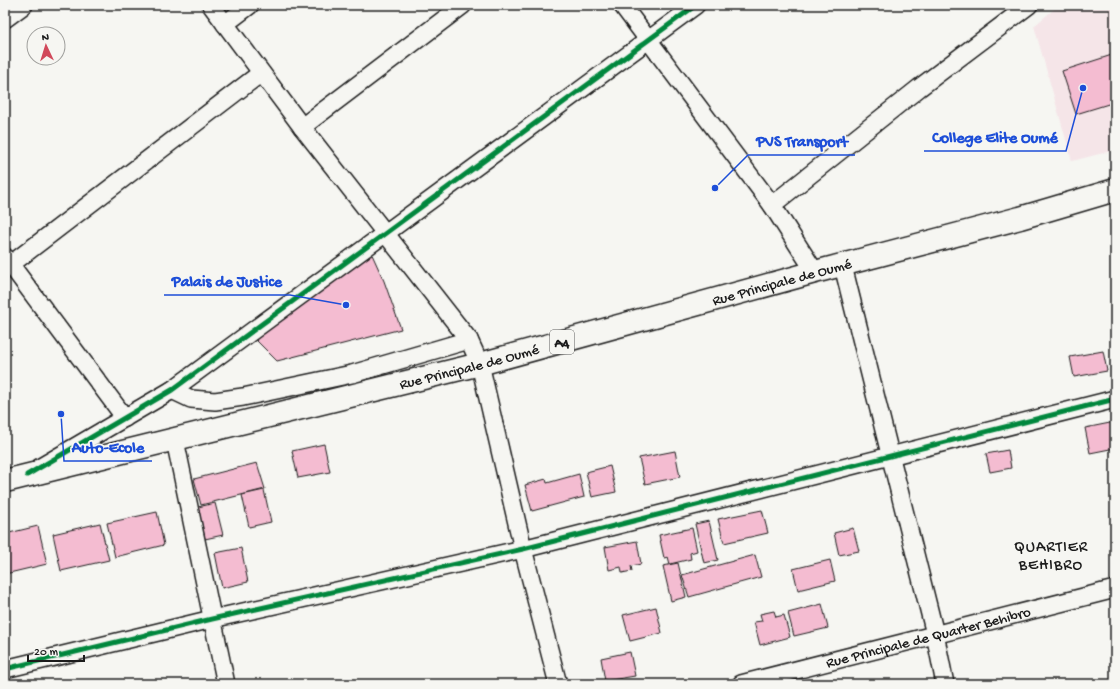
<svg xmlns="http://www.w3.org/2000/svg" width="1120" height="689" viewBox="0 0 1120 689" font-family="'Gochi Hand',sans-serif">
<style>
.built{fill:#f5e5e8}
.building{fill:#f4bcd1;stroke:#1c1c1c}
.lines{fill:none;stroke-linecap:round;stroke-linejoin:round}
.street-casing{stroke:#1c1c1c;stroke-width:20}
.primary-casing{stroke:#1c1c1c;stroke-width:25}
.street{stroke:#f6f6f2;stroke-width:17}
.primary{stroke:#f6f6f2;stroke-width:22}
.cycleway-casing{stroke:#f6f6f2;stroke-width:8}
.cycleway{stroke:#00873e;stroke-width:5}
.labels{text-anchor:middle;stroke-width:3.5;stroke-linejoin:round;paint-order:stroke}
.shield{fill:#f6f6f2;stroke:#5d5d5c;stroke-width:1}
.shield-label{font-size:14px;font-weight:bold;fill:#1c1c1c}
.street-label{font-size:15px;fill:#1c1c1c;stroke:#f6f6f2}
.neighbourhood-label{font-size:16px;letter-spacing:1px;fill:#1c1c1c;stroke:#f6f6f2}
.leader{fill:none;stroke:#1d4ed8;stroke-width:1.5}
.callout-dot{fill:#1d4ed8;stroke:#f6f6f2;stroke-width:1.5}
.callout-label{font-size:16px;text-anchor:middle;font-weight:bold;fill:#1d4ed8;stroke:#f6f6f2;stroke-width:3.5;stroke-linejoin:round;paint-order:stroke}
</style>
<rect width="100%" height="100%" fill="#f6f6f2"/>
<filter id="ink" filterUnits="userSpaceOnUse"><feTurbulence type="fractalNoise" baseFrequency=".025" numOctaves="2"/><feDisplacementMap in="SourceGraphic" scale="8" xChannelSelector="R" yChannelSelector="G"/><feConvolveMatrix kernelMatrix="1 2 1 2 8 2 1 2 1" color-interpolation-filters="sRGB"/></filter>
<g filter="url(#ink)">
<!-- built -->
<polygon class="built" points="1059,5 1115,5 1115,150 1072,161 1034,26"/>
<!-- building -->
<g class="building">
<polygon points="1115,54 1115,102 1076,114 1062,71"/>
<polygon points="370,250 384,281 401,329 277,361 255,339"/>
<polygon points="1103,351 1107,371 1074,377 1070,357"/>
<polygon points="1115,422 1115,448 1090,453 1085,428"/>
<polygon points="324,444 330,472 298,478 292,451"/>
<polygon points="1008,450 1011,468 990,472 986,454"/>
<polygon points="675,451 680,477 645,484 639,458"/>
<polygon points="257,463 265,489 201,505 194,479"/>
<polygon points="610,466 616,492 592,497 586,472"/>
<polygon points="579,474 584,497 532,511 525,485 546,479 547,483"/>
<polygon points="264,490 271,522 249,527 242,495"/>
<polygon points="215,503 223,535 205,539 198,507"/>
<polygon points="762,510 768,533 724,543 718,519"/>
<polygon points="157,512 164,545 115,557 107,523"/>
<polygon points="709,521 718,560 704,563 695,524"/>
<polygon points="100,523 109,560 61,571 53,534"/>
<polygon points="38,526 47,564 5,574 5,534"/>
<polygon points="692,528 697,551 690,553 691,559 670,564 668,557 664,558 659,535"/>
<polygon points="853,528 859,551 839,555 834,533"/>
<polygon points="637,541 641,564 631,566 632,571 622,573 621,567 609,570 605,547"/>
<polygon points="241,548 248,582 222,588 215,553"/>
<polygon points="755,555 761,577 689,597 682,575"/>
<polygon points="830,560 835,581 798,590 793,569"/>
<polygon points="678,563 686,597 671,601 663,566"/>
<polygon points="822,604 828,628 794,636 788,613"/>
<polygon points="656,607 662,633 630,641 623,615"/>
<polygon points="774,611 776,617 784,615 790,637 760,645 754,622 762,621 760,614"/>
<polygon points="630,652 635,676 605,681 601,658"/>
</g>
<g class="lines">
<!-- street casing -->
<g class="street-casing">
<g id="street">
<polyline points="211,5 302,127 469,340 480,364 523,549 558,684"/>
<polyline points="622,5 772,205 815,272"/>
<polyline points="5,19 24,5"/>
<polyline points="225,24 250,5"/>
<polyline points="302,127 463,5"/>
<polyline points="772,205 919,88 1029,5"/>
<polyline points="5,257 125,418"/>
<polyline points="10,265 261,73"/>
<polyline points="843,266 935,634 945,684"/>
<polyline points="172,390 191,399 215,401 243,397 352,374 469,340"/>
<polyline points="175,440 226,684"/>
<polyline points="39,468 172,390 696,5"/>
<polyline points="5,669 212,619 523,549 1115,399"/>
<path id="s1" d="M741 684 1115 589"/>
</g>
</g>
<!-- primary casing -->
<g class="primary-casing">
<g id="primary">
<path id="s2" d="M5 481 480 364 815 272 1020 218 1115 190"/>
</g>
</g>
<!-- street -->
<use href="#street" class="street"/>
<!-- primary -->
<use href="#primary" class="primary"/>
<!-- cycleway casing -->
<g class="cycleway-casing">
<g id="cycleway">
<polyline points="27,475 172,390 696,5"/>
<polyline points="5,669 212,619 523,549 1115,399"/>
</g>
</g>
<!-- cycleway -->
<use href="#cycleway" class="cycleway"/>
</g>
</g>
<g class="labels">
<!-- shield labels -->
<rect class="shield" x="550" y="330" width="24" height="24" rx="3"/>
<g class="shield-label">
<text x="562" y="347">A4</text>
</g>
<!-- street labels -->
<g class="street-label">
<text dy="5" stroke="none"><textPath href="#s2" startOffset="802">Rue Principale de Oumé</textPath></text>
<text dy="5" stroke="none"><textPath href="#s2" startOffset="478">Rue Principale de Oumé</textPath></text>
<text dy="5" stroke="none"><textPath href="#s1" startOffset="193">Rue Principale de Quarter Behibro</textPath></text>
</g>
<!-- neighbourhood labels -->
<g class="neighbourhood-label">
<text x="1051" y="551">QUARTIER<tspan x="1051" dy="18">BEHIBRO</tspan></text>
</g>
</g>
<!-- callouts -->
<path class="leader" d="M1083 88L1066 151H924M715 188L748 155H855M346 305L290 295H164M61 414L64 461H152"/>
<g class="callout-dot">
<circle cx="1083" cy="88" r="4"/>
<circle cx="715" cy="188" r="4"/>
<circle cx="346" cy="305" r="4"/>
<circle cx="61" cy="414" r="4"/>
</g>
<g class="callout-label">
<text x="995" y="142">College Elite Oumé</text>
<text x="802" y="146">PVS Transport</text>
<text x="227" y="286">Palais de Justice</text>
<text x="108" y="452">Auto-Ecole</text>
</g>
<!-- margin -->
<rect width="1120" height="689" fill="none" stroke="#f6f6f2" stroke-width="20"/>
<rect x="10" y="10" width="1100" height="669" fill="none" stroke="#1c1c1c" stroke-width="1.5" filter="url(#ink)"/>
<!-- north arrow -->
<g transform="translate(46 46) rotate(356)"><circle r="19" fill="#f6f6f2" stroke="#9f9f9c"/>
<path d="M0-3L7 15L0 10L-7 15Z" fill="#d1495b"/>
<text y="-6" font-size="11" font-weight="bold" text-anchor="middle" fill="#1c1c1c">N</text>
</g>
<!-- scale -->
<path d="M28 655v6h56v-6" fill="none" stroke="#1c1c1c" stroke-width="2"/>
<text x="34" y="655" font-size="12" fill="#1c1c1c" stroke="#f6f6f2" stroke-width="3" paint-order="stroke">20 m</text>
</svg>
